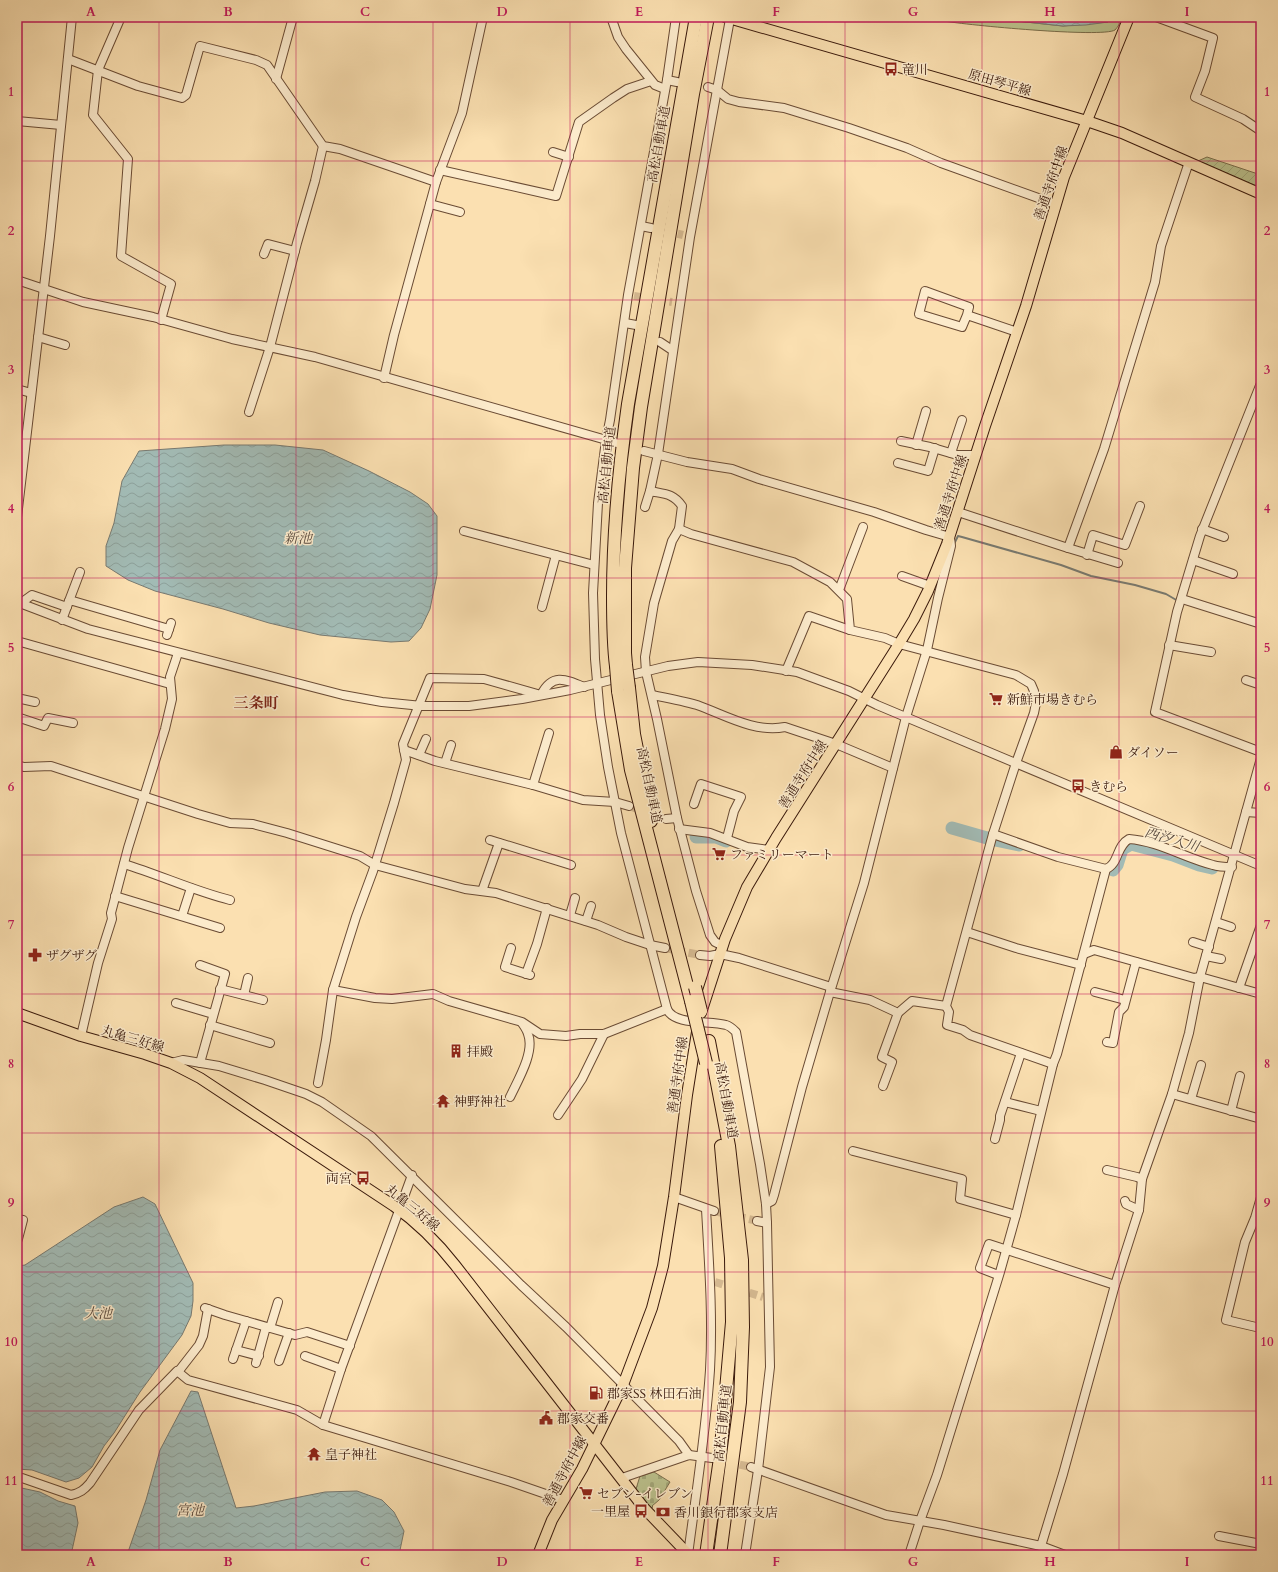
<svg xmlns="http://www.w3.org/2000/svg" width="1278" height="1572" viewBox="0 0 1278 1572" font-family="Cardo,'Noto Serif JP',serif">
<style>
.grass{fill:#bcc38e;stroke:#7b6e4c}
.cemetery{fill:url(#cemetery-stones);stroke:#7b6e4c}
.garden{fill:url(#garden-furrows);stroke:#7b6e4c}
.water{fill:url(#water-waves);stroke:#787a71}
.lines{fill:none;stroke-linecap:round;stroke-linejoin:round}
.stream{stroke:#787a71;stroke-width:2}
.river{stroke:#a2bbb5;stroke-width:13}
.minor-tunnel{stroke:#d4b890;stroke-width:8;stroke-dasharray:8 4;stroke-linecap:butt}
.minor-casing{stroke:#6a4b34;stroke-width:10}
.major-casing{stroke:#3a190b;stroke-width:12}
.highway-casing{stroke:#3a190b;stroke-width:14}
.minor{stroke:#fcebcc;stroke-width:8}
.major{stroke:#fbe0b1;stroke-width:10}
.highway{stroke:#fbe0b1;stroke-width:12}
.highway-bridge-casing{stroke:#3a190b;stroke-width:14;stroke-linecap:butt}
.highway-bridge{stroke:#fbe0b1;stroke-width:12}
.grid{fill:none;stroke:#c2185b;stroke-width:1;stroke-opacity:0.55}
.labels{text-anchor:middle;stroke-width:3;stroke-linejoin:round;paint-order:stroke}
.poi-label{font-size:13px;fill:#3a190b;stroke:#fcebcc;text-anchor:start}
.street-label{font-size:13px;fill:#3a190b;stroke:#fcebcc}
.water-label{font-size:14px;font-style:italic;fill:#594a3e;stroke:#fcebcc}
.quarter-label{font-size:15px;font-weight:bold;fill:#7a1f14;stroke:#fcebcc}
.neatline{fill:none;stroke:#c2185b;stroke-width:1.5}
.grid-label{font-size:13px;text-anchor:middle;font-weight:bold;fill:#c2185b}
</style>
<defs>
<pattern id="cemetery-stones" width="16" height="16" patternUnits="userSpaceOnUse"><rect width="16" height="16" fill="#bcc38e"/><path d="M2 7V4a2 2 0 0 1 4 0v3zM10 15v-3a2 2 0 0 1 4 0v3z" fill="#a2a779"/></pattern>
<pattern id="garden-furrows" width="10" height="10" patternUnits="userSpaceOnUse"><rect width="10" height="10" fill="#bcc38e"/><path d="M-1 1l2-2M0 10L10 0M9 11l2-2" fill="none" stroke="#a2a779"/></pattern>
<pattern id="water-waves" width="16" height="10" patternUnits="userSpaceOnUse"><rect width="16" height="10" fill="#a2bbb5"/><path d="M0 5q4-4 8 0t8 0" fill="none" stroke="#8ca09a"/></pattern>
</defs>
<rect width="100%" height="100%" fill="#fbe0b1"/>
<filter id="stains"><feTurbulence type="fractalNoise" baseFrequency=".005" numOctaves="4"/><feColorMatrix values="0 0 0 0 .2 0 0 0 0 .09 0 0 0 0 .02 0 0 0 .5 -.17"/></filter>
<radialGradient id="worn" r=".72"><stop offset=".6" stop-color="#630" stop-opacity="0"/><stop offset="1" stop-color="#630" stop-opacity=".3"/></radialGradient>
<!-- grass -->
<path class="grass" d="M929 17H979L1063 26 1108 22 1113 17H1124C1121 21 1118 27 1115 30 1102 38 966 25 944 21 939 20 934 18 929 17Z"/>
<!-- cemetery -->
<polygon class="cemetery" points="654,1472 670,1482 659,1500 652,1506 653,1507 651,1508 636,1489 640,1476"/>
<!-- garden -->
<polygon class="garden" points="1207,157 1261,175 1261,188 1198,161"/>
<!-- water -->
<g class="water">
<polygon points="979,17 1113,17 1108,22 1086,25 1063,26"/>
<polygon points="224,445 275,445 323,450 369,471 410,492 428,504 437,516 437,575 430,609 421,628 409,641 391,642 320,635 269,623 223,609 155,591 128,580 106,566 106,546 114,523 122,481 139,451"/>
<polygon points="143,1197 155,1204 193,1283 193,1301 191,1316 182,1335 140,1392 114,1433 104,1446 92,1467 79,1478 66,1482 32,1470 17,1469 17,1266 25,1265 114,1207"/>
<polygon points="191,1391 198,1392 236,1508 254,1506 325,1492 357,1491 382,1500 394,1512 404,1531 399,1555 127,1555 146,1500 160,1450"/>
<polygon points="17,1487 40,1492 58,1501 75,1506 78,1523 71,1555 17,1555"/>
</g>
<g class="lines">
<!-- stream -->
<polyline class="stream" points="954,544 958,536 962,537 1061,565 1091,576 1135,585 1166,594 1178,601"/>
<!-- river -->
<g class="river">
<polyline points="952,828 987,838"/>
<polyline points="696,837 716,837 726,841"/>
<polyline points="995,840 1019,845"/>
<polyline points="1113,870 1117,865 1122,849 1131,844 1173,855 1199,865 1212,868"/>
</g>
<!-- minor-tunnel -->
<g class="minor-tunnel">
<polyline points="666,231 683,235"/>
<polyline points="634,296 672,302"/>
<polyline points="629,806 666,819"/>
<polyline points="665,948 700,955"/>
<polyline points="714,1211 757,1221"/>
<polyline points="715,1282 763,1297"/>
<polyline points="728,1462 751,1467"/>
</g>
<!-- minor casing -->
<g class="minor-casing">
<g id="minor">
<polyline points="121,17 98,70 93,115 128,159 121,256 171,284 161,320"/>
<polyline points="611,17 618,37 626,49 655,85 665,89"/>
<path d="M676 17 667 80 628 295 610 420 606 440 598 503 593 593 595 659 600 715 608 767 621 833 667 1009C674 1026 711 1020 726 1025 730 1026 733 1029 736 1032L760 1164 766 1204 767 1223 770 1367 758 1470 745 1555"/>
<polyline points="1156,17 1213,38 1205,71 1195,97 1243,119 1261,131"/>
<polyline points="68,59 138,86 182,98 186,95 200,46 256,60 267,65 323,146 340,149 436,182"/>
<polyline points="276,79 293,17"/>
<polyline points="667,80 677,82"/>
<polyline points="708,87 717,90 728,99 739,102 784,108 849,128 907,148 941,163 1055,204"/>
<polyline points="17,121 61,125"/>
<polyline points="553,152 569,157"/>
<polyline points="440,170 556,196 579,122 613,98 627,89 651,81"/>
<polyline points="430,204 460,212"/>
<polyline points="641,226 651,228"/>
<polyline points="264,254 268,244 295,251"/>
<polyline points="17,280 83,302 153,317 232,339 315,357 617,443"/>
<polyline points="967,315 962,327 919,314 925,291 969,307 967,315 1017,332"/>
<polyline points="625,323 636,325"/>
<polyline points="38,337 65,345"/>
<polyline points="660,342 672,350"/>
<polyline points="384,378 394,335 436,182 462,113 483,17"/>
<polyline points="1261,383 1200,536 1177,612 1155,712 1261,752"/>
<polyline points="17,389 31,393"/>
<polyline points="249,412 270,347 297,243 315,181 323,146"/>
<polyline points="901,441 930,447 957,455 976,455"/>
<polyline points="916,445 926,411"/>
<polyline points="644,451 687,462 732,469 759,479 874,512 926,530 950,537 951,546 938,598 927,650 906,717 864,883 830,992 802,1087 774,1195 772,1201 766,1204"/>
<polyline points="951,453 962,420"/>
<polyline points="898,463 928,471 935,448"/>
<polyline points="645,507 650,491"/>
<polyline points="958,512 1068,548 1104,449 1155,282 1161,246 1189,162"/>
<polyline points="17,517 50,236 72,17"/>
<path d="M679 529 682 506C673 493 664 494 650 491L658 454 690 237 730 19"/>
<polyline points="1202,529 1224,537"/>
<polyline points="464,531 594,565"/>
<polyline points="1068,548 1118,563"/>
<polyline points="1087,555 1093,535 1125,545 1140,506"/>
<polyline points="1193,560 1233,574"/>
<polyline points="902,576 930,586"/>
<polyline points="839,590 863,527"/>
<polyline points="1182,599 1261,624"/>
<polyline points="69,601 80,572"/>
<polyline points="17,602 88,629 343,695 382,702 422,706 469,706 522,699 570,690 668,666 698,662 752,665 797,672 849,691 877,705 1261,866"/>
<polyline points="21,603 32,595 67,607"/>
<polyline points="542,607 556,555"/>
<polyline points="62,620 69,601 73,601 169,629"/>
<polyline points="167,635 171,623"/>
<polyline points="17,641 170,684"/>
<polyline points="1169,645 1211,652"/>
<polyline points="786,671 809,616 850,630"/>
<polyline points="1246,680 1261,685"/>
<path d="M652 695C667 698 683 701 697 705 725 715 754 733 785 727L836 744 893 768"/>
<polyline points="17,698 35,702"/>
<polyline points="17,717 44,726 48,718 73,723"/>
<polyline points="404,750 435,761 533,785 583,800 615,802 629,806"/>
<polyline points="419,755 426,739"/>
<polyline points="445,763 451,745"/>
<polyline points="17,765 24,767 51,766 198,814 230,823 253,824 287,833 360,856 375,865 465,889 496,893 598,925 626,937 650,945 665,948"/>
<polyline points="533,785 549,733"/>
<polyline points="694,804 701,784 741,797 734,811 727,838"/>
<polyline points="1246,812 1261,813"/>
<polyline points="666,819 677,818"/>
<polyline points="679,829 710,833 747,847 769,850"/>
<polyline points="993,834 1058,857 1106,869"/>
<polyline points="490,840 571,865"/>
<path d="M124 864C160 875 194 891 230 900"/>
<polyline points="482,891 499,843"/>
<polyline points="115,896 220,928"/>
<polyline points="570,915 575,898"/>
<polyline points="182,916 191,888"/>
<polyline points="586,921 591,906"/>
<polyline points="1216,922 1231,927"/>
<polyline points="967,932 1016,948 1081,965"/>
<polyline points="1193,942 1209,947"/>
<polyline points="723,946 715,942 710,935 696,891 677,818 657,719 646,672 645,657 654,603 672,541 679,529 691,534 793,562 830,582 847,599 850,630 885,638 899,644 1016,675 1031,684 1034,691 1036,703 1034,713 1016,763 993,834 946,1006 949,1012 947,1025 963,1030 970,1035 1053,1064"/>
<polyline points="511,948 505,967 530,975"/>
<polyline points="1084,954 1094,950 1194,978 1200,977 1261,994"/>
<polyline points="700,955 710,956 720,954 739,958 831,987"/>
<polyline points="1206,956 1221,959"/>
<polyline points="200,965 225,974 200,1063"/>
<polyline points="526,974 537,944 547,908"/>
<polyline points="1239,988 1261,925"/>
<polyline points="220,989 263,1000"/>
<polyline points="333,990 375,998 392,999 433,994 449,1001 522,1022 540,1034 566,1036 580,1034 604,1034 667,1009"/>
<polyline points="830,992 870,1000 898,1013 912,1001 946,1006"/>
<polyline points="1095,992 1125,1000"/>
<polyline points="244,995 248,978"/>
<polyline points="176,1003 213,1014"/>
<polyline points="210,1025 270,1043"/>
<polyline points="81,1036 98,963 112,919 111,913 128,848 165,729 172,699 170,677 178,653"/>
<polyline points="1107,1042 1113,1043 1119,1012 1124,1007 1136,962"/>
<polyline points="171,1063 183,1060 219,1066 265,1080 306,1094 322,1102 371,1136 521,1285 566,1327 679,1441 689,1455"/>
<path d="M318 1083 326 1040 333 990 356 917 373 871 394 803 406 760 403 744 430 678 484 679 541 695C552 673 565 679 584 687"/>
<polyline points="883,1086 892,1062 882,1057 898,1013"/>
<polyline points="1172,1094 1261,1119"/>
<path d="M510 1097C518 1080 535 1052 528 1034 527 1030 524 1026 522 1023"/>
<polyline points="1191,1099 1201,1065"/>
<polyline points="1005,1102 1041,1111"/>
<polyline points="1231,1111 1240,1076"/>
<polyline points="558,1115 582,1079 604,1034"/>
<polyline points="995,1139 1000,1120 1000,1116 1021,1053"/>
<polyline points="853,1151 962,1179 960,1199 1016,1215"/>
<polyline points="1107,1170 1137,1177 1142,1179"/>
<polyline points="674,1197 714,1211"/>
<polyline points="1125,1201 1126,1204 1139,1210"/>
<polyline points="17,1219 23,1220 18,1239 17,1239"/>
<polyline points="757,1221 767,1223"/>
<polyline points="998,1275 980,1268 989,1244 1115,1285"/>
<polyline points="205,1308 225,1315 295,1335 307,1332 350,1346"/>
<polyline points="1256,1327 1226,1320 1245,1242 1255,1218 1261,1197"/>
<polyline points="270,1328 278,1302"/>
<polyline points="236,1350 259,1356"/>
<polyline points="305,1356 341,1369"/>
<polyline points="233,1359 246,1321"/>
<polyline points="279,1361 289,1333"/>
<polyline points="256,1363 266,1327"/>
<polyline points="178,1372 199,1345 203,1336 208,1309"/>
<polyline points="323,1425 341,1369 412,1175"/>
<polyline points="751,1467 886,1515 944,1525 1041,1546 1065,1555"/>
<polyline points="622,1478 689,1455 712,1458"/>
<path d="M17 1479 22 1478 71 1495C80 1493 84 1490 90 1483L139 1410 177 1371 188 1380 297 1410 323 1425 511 1482 563 1500"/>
<polyline points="1219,1536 1261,1544"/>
<polyline points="1041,1546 1063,1474 1115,1285 1139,1210 1142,1179 1172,1094 1189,1033 1200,977 1261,758"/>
<path d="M688 1555C696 1493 706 1432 710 1370 713 1317 709 1263 706 1209"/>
<path d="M909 1555 920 1521 937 1475 1000 1272 1016 1215 1053 1064 1057 1054 1106 869C1119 864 1116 846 1129 839 1158 841 1185 858 1213 865 1219 867 1226 867 1232 867"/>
</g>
</g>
<!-- major casing -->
<g class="major-casing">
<g id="major">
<polyline points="725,17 1087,121 1122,133 1261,194"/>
<path d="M17 1013 81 1036 145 1054 171 1063 200 1078 394 1206C418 1223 437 1242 455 1265L644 1508 689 1555"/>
<polyline points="701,1013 725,939 747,887 776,838 899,644 914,619 928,591 947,544 985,426 1026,306 1064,177 1129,17"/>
<polyline points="538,1555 552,1520 582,1469 623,1385 652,1308 663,1266 674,1197 687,1095 697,1032"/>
</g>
</g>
<!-- highway casing -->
<g class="highway-casing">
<g id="highway">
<polyline points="626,665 625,653 625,568 633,468 641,407 693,94 708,17"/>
<path d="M616 666C613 643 613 620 613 596 613 531 619 468 628 404L696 17"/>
<polyline points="629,688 634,734 651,821"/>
<polyline points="618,691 631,770 691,1001"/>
<polyline points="709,1041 729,1146 742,1260 743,1327 740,1402 720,1555"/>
<polyline points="706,1555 720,1458 732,1322 731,1258 721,1146"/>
</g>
</g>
<!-- minor -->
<use href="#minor" class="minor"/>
<!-- major -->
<use href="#major" class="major"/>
<!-- highway -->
<use href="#highway" class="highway"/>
<!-- highway-bridge casing -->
<g class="highway-bridge-casing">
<g id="highway-bridge">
<polyline points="626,665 629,688"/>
<polyline points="616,666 618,691"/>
<polyline points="695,987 701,1011"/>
<polyline points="691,1001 706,1063"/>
</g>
</g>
<!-- highway-bridge -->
<use href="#highway-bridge" class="highway-bridge"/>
</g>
<!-- grid -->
<path class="grid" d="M159 17V1555M296 17V1555M433 17V1555M570 17V1555M708 17V1555M845 17V1555M982 17V1555M1119 17V1555M17 161H1261M17 300H1261M17 439H1261M17 578H1261M17 717H1261M17 855H1261M17 994H1261M17 1133H1261M17 1272H1261M17 1411H1261"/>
<!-- icons -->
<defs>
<g id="bus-bare" transform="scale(1.08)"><path d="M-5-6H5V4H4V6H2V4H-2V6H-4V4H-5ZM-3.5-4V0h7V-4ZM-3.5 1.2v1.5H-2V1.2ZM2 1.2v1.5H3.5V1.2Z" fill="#8f2418" stroke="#fcebcc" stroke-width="2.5" paint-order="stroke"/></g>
<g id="supermarket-bare" transform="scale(1.08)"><path d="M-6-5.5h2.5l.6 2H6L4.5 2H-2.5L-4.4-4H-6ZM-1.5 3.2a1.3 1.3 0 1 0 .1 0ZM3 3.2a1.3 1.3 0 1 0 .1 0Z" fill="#8f2418" stroke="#fcebcc" stroke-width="2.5" paint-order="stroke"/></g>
<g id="shop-bare" transform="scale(1.08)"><path d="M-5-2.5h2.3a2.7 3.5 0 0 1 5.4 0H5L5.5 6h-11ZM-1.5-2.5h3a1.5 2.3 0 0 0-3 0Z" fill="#8f2418" stroke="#fcebcc" stroke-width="2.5" paint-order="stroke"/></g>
<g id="pharmacy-bare" transform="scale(1.08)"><path d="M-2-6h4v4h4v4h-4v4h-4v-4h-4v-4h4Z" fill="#8f2418" stroke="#fcebcc" stroke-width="2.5" paint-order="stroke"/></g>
<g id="building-bare" transform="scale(1.08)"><path d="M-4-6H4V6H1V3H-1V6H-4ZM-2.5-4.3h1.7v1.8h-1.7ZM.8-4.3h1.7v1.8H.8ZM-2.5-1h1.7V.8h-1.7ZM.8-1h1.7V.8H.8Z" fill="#8f2418" stroke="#fcebcc" stroke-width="2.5" paint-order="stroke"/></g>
<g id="temple-bare" transform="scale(1.08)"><path d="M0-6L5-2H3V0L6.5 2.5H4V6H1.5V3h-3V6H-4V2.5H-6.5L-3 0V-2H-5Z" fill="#8f2418" stroke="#fcebcc" stroke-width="2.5" paint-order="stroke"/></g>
<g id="fuel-bare" transform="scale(1.08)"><path d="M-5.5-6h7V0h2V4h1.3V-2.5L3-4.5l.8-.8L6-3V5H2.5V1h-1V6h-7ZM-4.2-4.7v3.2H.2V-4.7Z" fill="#8f2418" stroke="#fcebcc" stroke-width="2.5" paint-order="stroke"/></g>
<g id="civic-bare" transform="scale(1.08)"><path d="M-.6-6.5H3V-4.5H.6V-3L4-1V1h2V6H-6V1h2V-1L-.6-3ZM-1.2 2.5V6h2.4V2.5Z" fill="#8f2418" stroke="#fcebcc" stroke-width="2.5" paint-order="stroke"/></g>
<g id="bank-bare" transform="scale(1.08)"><path d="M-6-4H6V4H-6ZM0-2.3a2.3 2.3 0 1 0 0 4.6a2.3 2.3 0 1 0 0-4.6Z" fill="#8f2418" stroke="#fcebcc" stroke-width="2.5" paint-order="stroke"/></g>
</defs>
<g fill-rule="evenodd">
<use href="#bus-bare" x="891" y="69"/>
<use href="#supermarket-bare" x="996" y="699"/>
<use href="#shop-bare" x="1116" y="752"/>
<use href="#bus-bare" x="1078" y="786"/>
<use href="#supermarket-bare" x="719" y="854"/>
<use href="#pharmacy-bare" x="35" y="955"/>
<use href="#building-bare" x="456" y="1051"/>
<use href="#temple-bare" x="443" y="1101"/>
<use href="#bus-bare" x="363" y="1178"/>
<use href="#fuel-bare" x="596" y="1393"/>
<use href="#civic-bare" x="546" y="1418"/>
<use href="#temple-bare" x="314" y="1454"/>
<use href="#supermarket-bare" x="586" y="1493"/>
<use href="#bus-bare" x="641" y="1511"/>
<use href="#bank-bare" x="663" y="1512"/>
</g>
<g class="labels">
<!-- poi labels -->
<g class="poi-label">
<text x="902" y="74">竜川</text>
<text x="1007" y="704">新鮮市場きむら</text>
<text x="1127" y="757">ダイソー</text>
<text x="1089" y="791">きむら</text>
<text x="730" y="859">ファミリーマート</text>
<text x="46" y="960">ザグザグ</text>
<text x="467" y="1056">拝殿</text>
<text x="454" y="1106">神野神社</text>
<text x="352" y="1183" text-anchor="end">両宮</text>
<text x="607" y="1398">郡家SS 林田石油</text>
<text x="557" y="1423">郡家交番</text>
<text x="325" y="1459">皇子神社</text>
<text x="597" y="1498">セブン-イレブン</text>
<text x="630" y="1516" text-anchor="end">一里屋</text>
<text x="674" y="1517">香川銀行郡家支店</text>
</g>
<!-- street labels -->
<g class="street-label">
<text transform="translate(1000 82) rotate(16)" y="5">原田琴平線</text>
<text transform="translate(658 144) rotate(-80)" y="5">高松自動車道</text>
<text transform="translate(1050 183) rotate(-71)" y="5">善通寺府中線</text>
<text transform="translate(606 465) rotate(-84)" y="5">高松自動車道</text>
<text transform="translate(950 492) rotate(-72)" y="5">善通寺府中線</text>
<text transform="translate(802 774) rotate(-58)" y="5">善通寺府中線</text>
<text transform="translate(650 785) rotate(78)" y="5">高松自動車道</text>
<text transform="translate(133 1038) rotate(16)" y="5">丸亀三好線</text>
<text transform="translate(677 1075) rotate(-82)" y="5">善通寺府中線</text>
<text transform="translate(727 1100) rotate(80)" y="5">高松自動車道</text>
<text transform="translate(413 1207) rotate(39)" y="5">丸亀三好線</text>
<text transform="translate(722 1423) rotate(-84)" y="5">高松自動車道</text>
<text transform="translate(564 1471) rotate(-62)" y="5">善通寺府中線</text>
</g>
<!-- water labels -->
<g class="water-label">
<text x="298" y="543">新池</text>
<text transform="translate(1172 839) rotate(16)" y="5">西汐入川</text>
<text x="98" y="1318">大池</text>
<text x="190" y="1515">宮池</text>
</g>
<!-- quarter labels -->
<g class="quarter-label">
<text x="256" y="708">三条町</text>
</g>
</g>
<!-- margin -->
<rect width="1278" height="1572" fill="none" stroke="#fbe0b1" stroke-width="44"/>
<rect x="22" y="22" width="1234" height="1528" class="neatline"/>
<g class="grid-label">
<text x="91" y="16">A</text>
<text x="228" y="16">B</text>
<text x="365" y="16">C</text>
<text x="502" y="16">D</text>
<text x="639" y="16">E</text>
<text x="776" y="16">F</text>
<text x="913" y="16">G</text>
<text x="1050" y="16">H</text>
<text x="1187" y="16">I</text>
<text x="11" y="96">1</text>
<text x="1267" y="96">1</text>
<text x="11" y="235">2</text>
<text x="1267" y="235">2</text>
<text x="11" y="374">3</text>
<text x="1267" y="374">3</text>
<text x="11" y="513">4</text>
<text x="1267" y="513">4</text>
<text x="11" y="652">5</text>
<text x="1267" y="652">5</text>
<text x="11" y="791">6</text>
<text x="1267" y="791">6</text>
<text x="11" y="929">7</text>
<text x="1267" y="929">7</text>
<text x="11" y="1068">8</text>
<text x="1267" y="1068">8</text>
<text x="11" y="1207">9</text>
<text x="1267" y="1207">9</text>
<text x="11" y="1346">10</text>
<text x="1267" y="1346">10</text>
<text x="11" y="1485">11</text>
<text x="1267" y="1485">11</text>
<text x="91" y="1566">A</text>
<text x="228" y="1566">B</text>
<text x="365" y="1566">C</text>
<text x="502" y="1566">D</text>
<text x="639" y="1566">E</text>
<text x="776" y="1566">F</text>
<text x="913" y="1566">G</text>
<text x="1050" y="1566">H</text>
<text x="1187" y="1566">I</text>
</g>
<rect width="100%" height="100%" filter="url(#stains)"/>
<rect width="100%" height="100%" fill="url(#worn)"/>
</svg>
